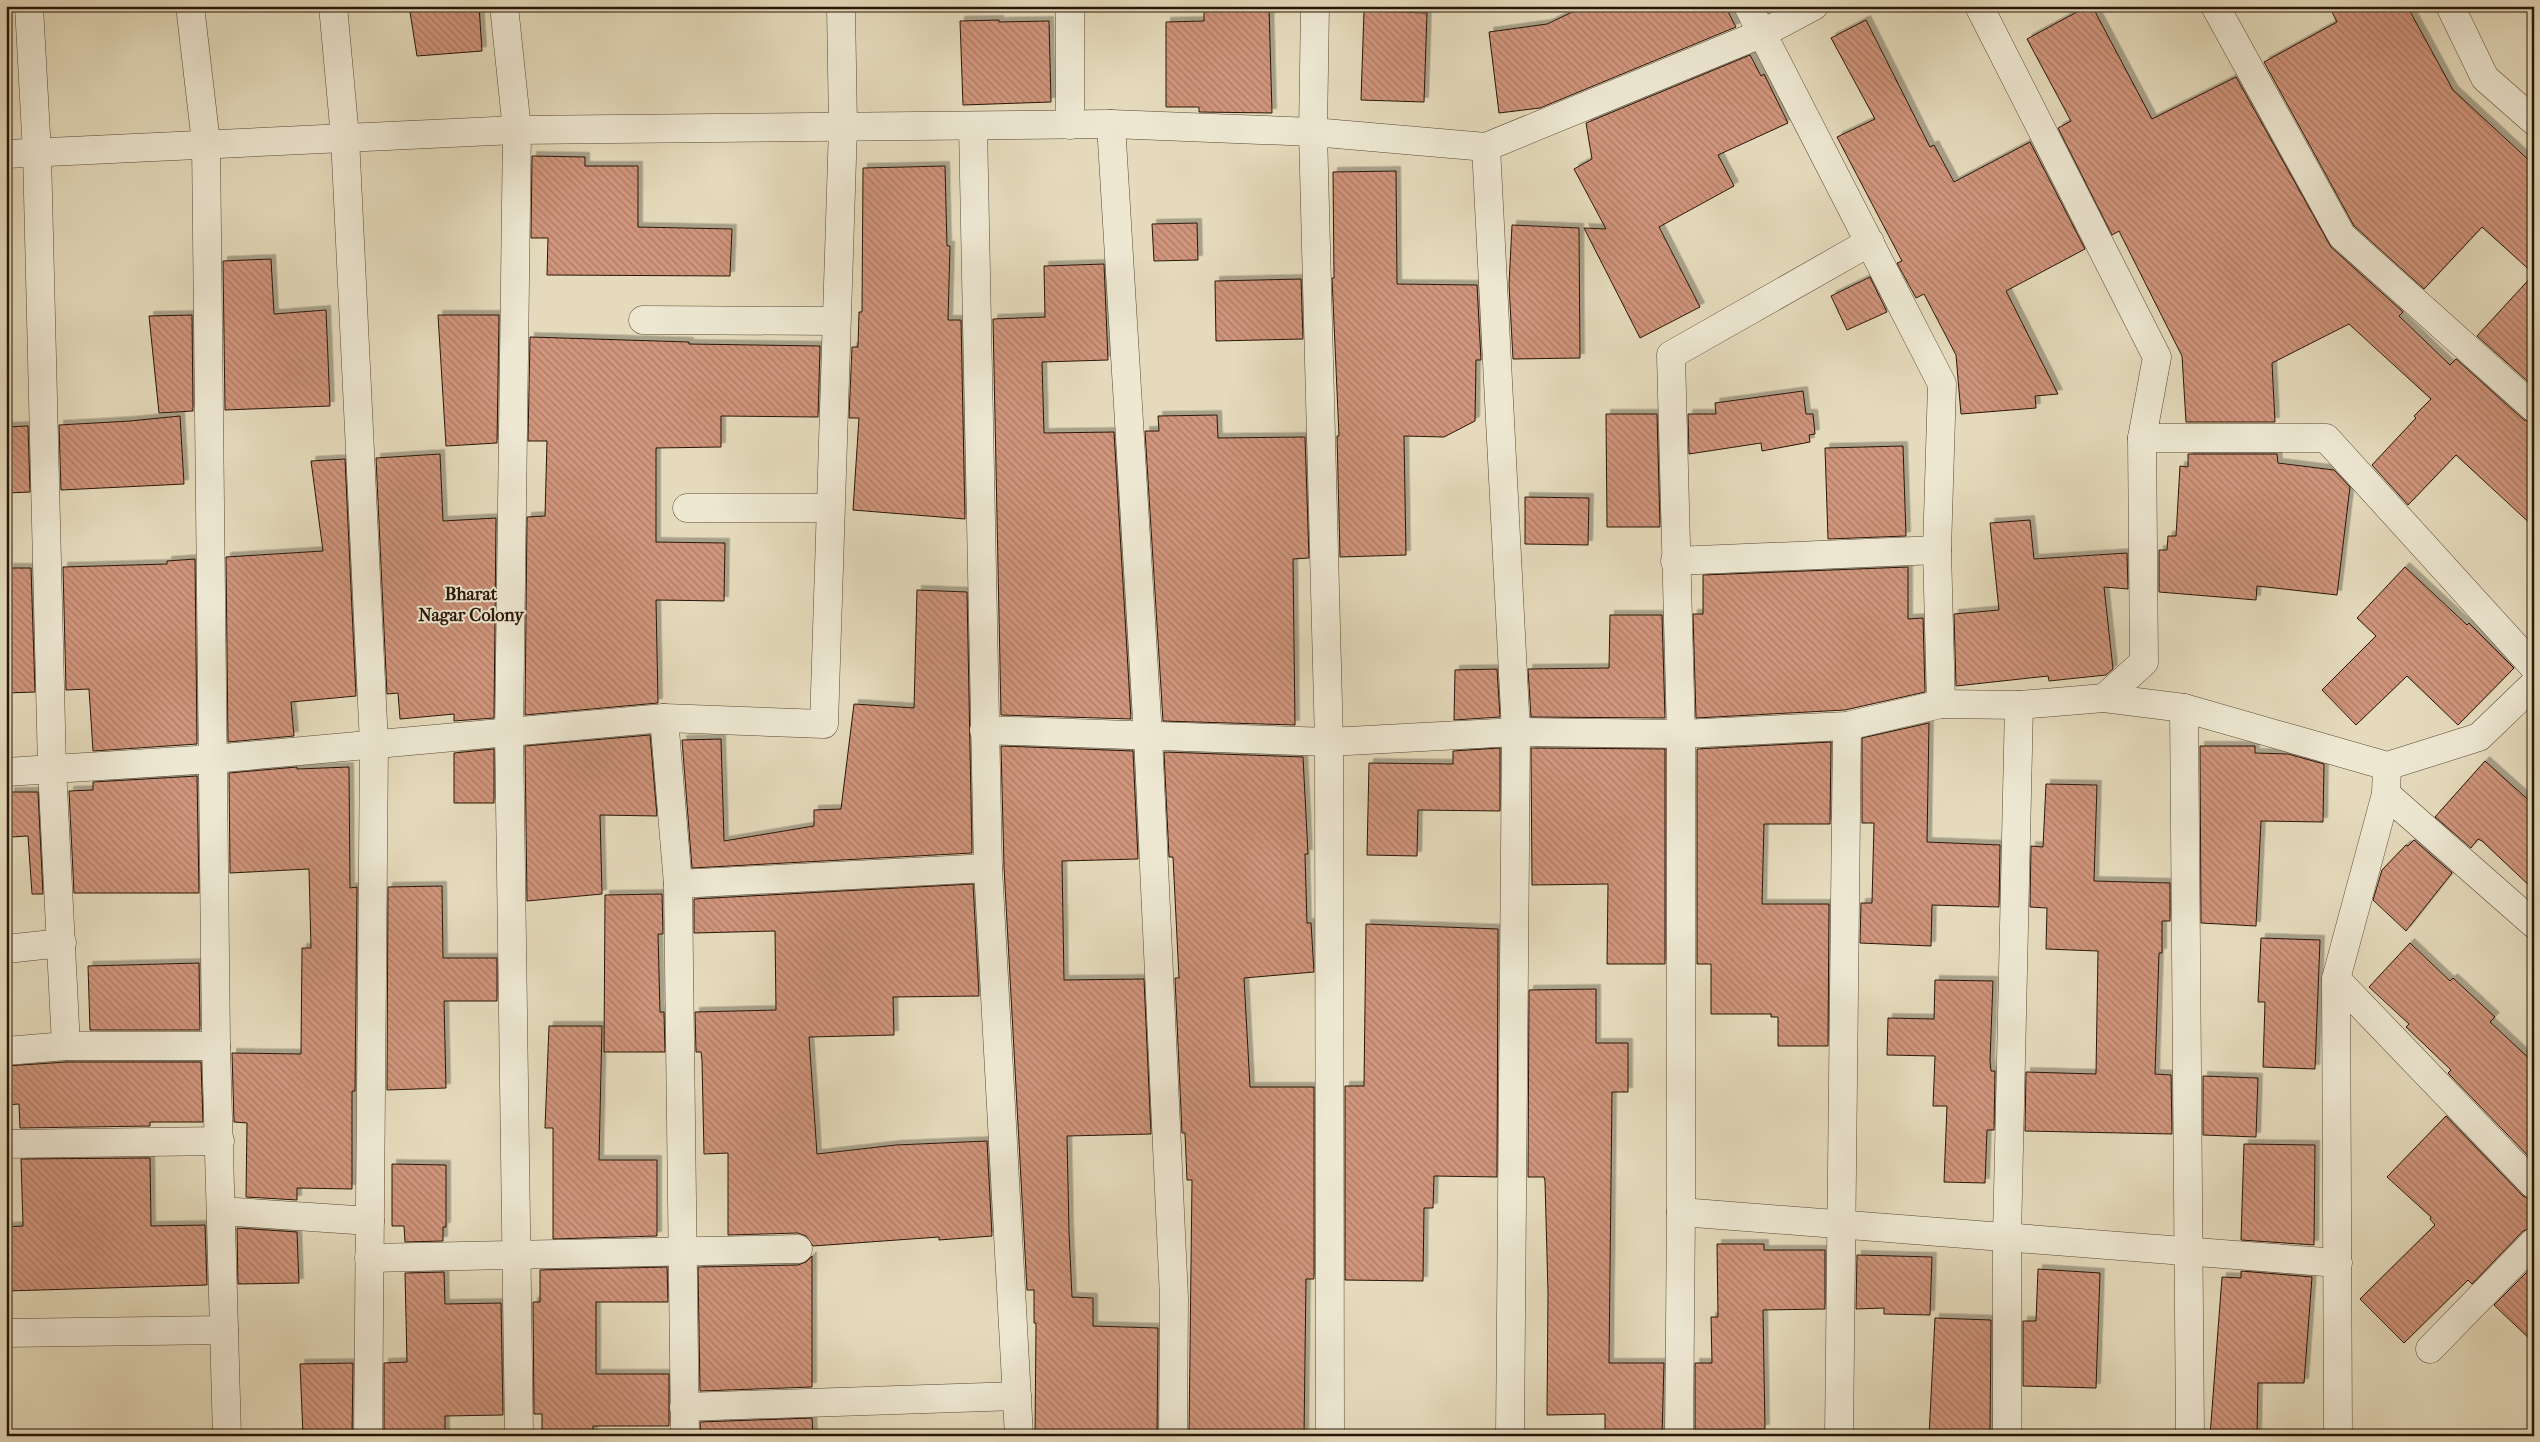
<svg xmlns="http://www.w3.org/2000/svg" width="2540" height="1442" viewBox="0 0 2540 1442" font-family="'IM FELL French Canon',serif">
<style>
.building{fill:url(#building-back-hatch);stroke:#291607;filter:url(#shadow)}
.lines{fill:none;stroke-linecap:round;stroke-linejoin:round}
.minor-casing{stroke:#584734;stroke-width:29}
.minor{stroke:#eee8d3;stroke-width:28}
.labels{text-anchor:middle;stroke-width:4;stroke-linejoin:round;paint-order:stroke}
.neighbourhood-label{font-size:18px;font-weight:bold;fill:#291607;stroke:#eee8d3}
</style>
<defs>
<pattern id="building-back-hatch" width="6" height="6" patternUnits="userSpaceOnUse" patternTransform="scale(1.25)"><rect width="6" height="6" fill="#d0957c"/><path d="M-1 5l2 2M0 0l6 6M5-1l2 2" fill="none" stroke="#a97964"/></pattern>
<filter id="shadow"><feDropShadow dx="4.5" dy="-4.5" stdDeviation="0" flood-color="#0004"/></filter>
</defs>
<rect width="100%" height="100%" fill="#e5dbbc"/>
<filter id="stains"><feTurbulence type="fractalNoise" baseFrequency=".004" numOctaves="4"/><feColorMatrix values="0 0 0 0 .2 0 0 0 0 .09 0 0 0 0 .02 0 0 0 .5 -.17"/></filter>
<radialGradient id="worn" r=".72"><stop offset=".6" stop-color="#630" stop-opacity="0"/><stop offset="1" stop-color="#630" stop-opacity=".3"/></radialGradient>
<!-- building -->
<g class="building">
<polygon points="452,6 479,6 482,51 417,56 410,12"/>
<polygon points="1204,6 1269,6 1272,113 1199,112 1199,107 1166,107 1166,22 1204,21"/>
<polygon points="1585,6 1725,6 1736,27 1540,108 1499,113 1489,32 1547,24"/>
<polygon points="2088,6 2092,6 2152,119 2236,77 2331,247 2403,312 2399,316 2450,365 2456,359 2524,420 2534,423 2534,527 2456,455 2408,505 2372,465 2416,418 2414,416 2431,399 2349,324 2272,363 2275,422 2186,422 2182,356 2119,231 2112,235 2058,128 2071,121 2027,39"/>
<polygon points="2329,6 2407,6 2453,90 2534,165 2534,274 2482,227 2424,289 2354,226 2264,62 2337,22"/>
<polygon points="1364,11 1427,13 1424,102 1361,100"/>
<polygon points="999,20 999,22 1049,21 1051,102 963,105 960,21"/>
<polygon points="1866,20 1930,147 1934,145 1954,182 2030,142 2085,249 2006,291 2058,394 2035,396 2036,408 1961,414 1956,355 1924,294 1916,298 1897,263 1902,261 1837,137 1875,119 1831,38"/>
<polygon points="1750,55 1761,76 1764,74 1788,123 1718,155 1734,186 1659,227 1700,307 1640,338 1584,228 1606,229 1574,169 1592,159 1586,123"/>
<polygon points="532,156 585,157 585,166 638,166 638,227 732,229 730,276 547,275 548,238 531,238"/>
<polygon points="945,166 947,246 950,246 948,320 961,320 965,519 853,510 859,418 849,418 852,347 858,347 859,312 862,312 863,168"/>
<polygon points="1396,171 1397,284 1477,285 1481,360 1476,360 1475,421 1444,437 1404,436 1406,555 1340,557 1337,436 1339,436 1332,278 1334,278 1333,172"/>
<polygon points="1197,223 1198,260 1154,261 1152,224"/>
<polygon points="1512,225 1579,228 1580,358 1513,359 1509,285"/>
<polygon points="271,259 274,314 326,310 330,406 225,410 223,261"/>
<polygon points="1104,264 1108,360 1042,362 1044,433 1114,432 1131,719 1001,715 993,319 1045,317 1044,266"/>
<polygon points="2534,274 2534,387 2477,336"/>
<polygon points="1870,277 1887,312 1847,330 1831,296"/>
<polygon points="1301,279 1303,339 1216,341 1215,281"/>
<polygon points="192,315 193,411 159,413 149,316"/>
<polygon points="438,315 499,315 497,443 446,446"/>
<polygon points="530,337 689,342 689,344 820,346 818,417 721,416 721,447 656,448 656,542 725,543 724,601 656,600 658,703 525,715 527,517 545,516 547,441 528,441"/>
<polygon points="1803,391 1806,414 1813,414 1815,434 1809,435 1810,442 1762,451 1761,443 1689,454 1688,414 1716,414 1715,403"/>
<polygon points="1606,414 1657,414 1660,527 1607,527"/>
<polygon points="1217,415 1218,438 1305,437 1309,558 1293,559 1295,725 1163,721 1145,431 1159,431 1158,416"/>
<polygon points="180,416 184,484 61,490 59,425 130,421"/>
<polygon points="28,426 30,492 6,493 6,427"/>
<polygon points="1903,446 1906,536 1828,539 1825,448"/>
<polygon points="440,454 443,521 496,518 494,718 454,721 454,714 400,719 398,693 387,694 376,458"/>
<polygon points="2188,454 2277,454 2278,463 2334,470 2350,487 2337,595 2257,586 2256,600 2159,592 2159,550 2167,550 2168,536 2176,536 2180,466 2188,467"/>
<polygon points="345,459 356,696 291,702 294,736 228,742 226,557 323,551 311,461"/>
<polygon points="1525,497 1589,498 1588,545 1525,544"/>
<polygon points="2030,520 2034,559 2127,553 2128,589 2104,587 2113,669 2106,675 2049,681 2048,676 1956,686 1954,614 1999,610 1990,523"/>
<polygon points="195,559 197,744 93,751 89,689 66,690 63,567 167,564 167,561"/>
<polygon points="1908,567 1908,619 1923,618 1925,692 1845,710 1696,718 1693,614 1703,614 1703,575"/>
<polygon points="2405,567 2467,625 2469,623 2514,668 2458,725 2407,676 2356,725 2322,690 2376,636 2357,618"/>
<polygon points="9,568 31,568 35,692 6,693 6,572 9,572"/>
<polygon points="917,590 967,592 972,853 692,868 682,740 721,739 724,841 814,826 814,810 841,809 854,704 914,708"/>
<polygon points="1610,615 1662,615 1665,718 1531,717 1528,669 1609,668"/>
<polygon points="1497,669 1500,717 1454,720 1455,670"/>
<polygon points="1929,723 1927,842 2000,845 1999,907 1932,905 1931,946 1860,943 1861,903 1872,903 1874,823 1862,823 1862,738"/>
<polygon points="650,735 657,816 600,815 602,894 527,901 525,746"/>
<polygon points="1831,742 1830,824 1764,824 1762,904 1829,904 1828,1046 1778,1046 1778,1017 1771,1017 1771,1014 1711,1014 1711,964 1697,964 1697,749"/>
<polygon points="1001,746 1133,751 1138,859 1062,861 1064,980 1144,979 1151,1134 1067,1136 1069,1231 1072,1297 1093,1298 1093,1326 1158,1328 1157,1436 1035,1436 1036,1323 1034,1323 1034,1290 1027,1290 1004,867"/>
<polygon points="2200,746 2255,746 2255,753 2288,754 2324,764 2323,822 2261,821 2256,926 2201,923"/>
<polygon points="1500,748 1500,811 1418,810 1417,856 1367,855 1369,763 1453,764 1453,751"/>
<polygon points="1531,748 1665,749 1665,964 1607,964 1608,884 1532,885"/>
<polygon points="494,749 494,803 454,803 454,753"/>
<polygon points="1164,752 1303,757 1308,854 1305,854 1307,923 1311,923 1314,972 1244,978 1250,1087 1314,1087 1314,1279 1306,1279 1304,1436 1189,1436 1192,1180 1187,1180 1185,1133 1182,1133 1175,978 1179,978 1173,857 1169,857"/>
<polygon points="2485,761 2534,805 2534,890 2482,841 2478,839 2471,848 2435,817"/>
<polygon points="297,767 297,769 349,767 350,888 357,887 355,1091 352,1091 352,1189 297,1188 297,1200 246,1197 247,1123 234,1122 232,1053 301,1054 302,948 311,948 309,869 230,873 229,773"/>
<polygon points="197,776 199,893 74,893 69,791 93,790 93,782"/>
<polygon points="2046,784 2097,785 2094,881 2170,883 2170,921 2162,921 2162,953 2159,953 2155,1074 2171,1075 2172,1134 2025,1131 2026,1072 2096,1074 2098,951 2046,949 2047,908 2030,907 2031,846 2043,847"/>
<polygon points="10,792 38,792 43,894 32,894 28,836 11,837"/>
<polygon points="2414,840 2452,873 2406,931 2373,900 2382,870 2406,845 2408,846"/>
<polygon points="973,884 979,996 893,997 894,1035 809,1037 817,1154 896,1145 987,1141 992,1236 939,1240 939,1237 813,1246 806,1236 798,1233 728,1235 728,1153 704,1154 702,1060 701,1052 696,1052 695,1012 776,1010 775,931 694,933 694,899"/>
<polygon points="442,886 443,958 497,958 497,1001 444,1001 446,1088 387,1090 388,887"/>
<polygon points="662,894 663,934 658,934 660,1012 664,1012 665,1052 604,1052 605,895"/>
<polygon points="1366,924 1498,929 1497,1177 1434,1176 1433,1208 1424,1208 1423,1281 1345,1280 1345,1086 1364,1086"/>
<polygon points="2261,938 2320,940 2315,1069 2263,1067 2265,1002 2258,1002"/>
<polygon points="2410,943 2450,981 2453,978 2495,1017 2490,1022 2534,1063 2534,1162 2448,1073 2451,1070 2406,1027 2409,1024 2369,987"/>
<polygon points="199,963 200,1030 90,1030 88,966"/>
<polygon points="1935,980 1993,981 1990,1061 1991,1071 1995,1071 1994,1130 1987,1130 1985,1183 1944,1182 1947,1106 1933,1106 1935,1056 1887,1055 1888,1018 1934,1019"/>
<polygon points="1596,989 1596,1043 1628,1043 1628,1092 1612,1092 1609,1363 1664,1363 1662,1436 1605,1436 1605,1414 1547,1415 1548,1293 1545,1181 1544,1177 1528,1177 1529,990"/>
<polygon points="549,1026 602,1026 599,1160 657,1160 657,1236 553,1239 553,1128 545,1128"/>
<polygon points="67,1062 201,1062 203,1122 150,1122 150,1126 20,1128 19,1104 6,1105 6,1066"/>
<polygon points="2203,1076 2258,1078 2256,1137 2203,1135"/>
<polygon points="2446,1116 2523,1196 2534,1200 2534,1227 2523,1231 2472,1284 2468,1280 2404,1343 2360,1299 2435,1225 2430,1219 2431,1217 2387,1177"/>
<polygon points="2244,1144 2315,1145 2314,1245 2241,1240"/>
<polygon points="150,1158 151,1226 205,1225 207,1285 6,1291 6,1227 23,1226 21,1159"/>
<polygon points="392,1164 446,1165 446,1227 443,1227 443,1241 405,1242 404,1226 392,1226"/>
<polygon points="237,1228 297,1232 299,1283 238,1284"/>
<polygon points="1717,1244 1764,1244 1764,1250 1825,1250 1825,1309 1763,1310 1765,1429 1695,1430 1695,1363 1712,1363 1711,1317 1718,1317"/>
<polygon points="1857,1255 1932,1257 1930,1315 1884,1314 1884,1308 1856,1309"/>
<polygon points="812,1256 812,1387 700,1391 698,1267 798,1265 806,1262"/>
<polygon points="2534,1265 2534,1343 2494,1305"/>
<polygon points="667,1267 668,1302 596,1302 596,1374 669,1374 669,1426 593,1426 593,1436 542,1436 542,1414 534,1414 533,1302 540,1302 540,1270"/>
<polygon points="2038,1269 2100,1273 2096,1388 2023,1386 2023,1321 2036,1321"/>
<polygon points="2241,1271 2312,1277 2304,1383 2258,1383 2257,1436 2210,1436 2222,1277 2241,1278"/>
<polygon points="444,1272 445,1304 501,1303 503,1415 445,1416 445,1436 384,1436 384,1363 407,1362 405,1273"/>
<polygon points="1935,1318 1991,1320 1990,1436 1929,1436"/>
<polygon points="353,1363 352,1436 303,1436 300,1364"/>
<polygon points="812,1418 813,1436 701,1436 700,1422"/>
</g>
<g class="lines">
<!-- minor casing -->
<g class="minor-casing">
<g id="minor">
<polyline points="29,6 37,153 52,768 66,1046"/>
<polyline points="190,6 206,143 216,1046 227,1436"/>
<polyline points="333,6 345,137 374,744 368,1436"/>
<polyline points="504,6 517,130 509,731 519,1436"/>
<polyline points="1070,6 1070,125"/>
<polyline points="1315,6 1313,132 1329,742 1330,1436"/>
<polyline points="1748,6 1942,384 1937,550 1941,704"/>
<polyline points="1979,6 2157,357 2142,438 2144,662 2104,698"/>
<polyline points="2215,6 2342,236 2534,408"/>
<polyline points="2450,6 2485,78 2534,121"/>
<polyline points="1111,124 1148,736 1174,1298 1173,1436"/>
<polyline points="973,126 988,868 1019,1436"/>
<polyline points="1486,147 1516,732 1510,1436"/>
<polyline points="6,154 517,130 1111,124 1313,132 1486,147 1763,33 1814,6"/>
<polyline points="643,320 835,321"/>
<polyline points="2142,438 2326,438 2534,667"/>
<polyline points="687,508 830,508"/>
<polyline points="1675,561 1937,550"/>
<polyline points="2184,708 2190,1436"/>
<polyline points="664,718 678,884 685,1436"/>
<polyline points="984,730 1329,742 1516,732 1681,734 1847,726 1941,704 2019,705 2104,698 2184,708 2387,766 2479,737 2534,684"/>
<polyline points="6,772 213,759 664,718 824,724 843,127 841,6"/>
<polyline points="2386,794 2534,924"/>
<polyline points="678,884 988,868"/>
<polyline points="6,949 62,943"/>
<polyline points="2336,979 2534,1185"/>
<polyline points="6,1051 66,1046 216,1046"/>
<polyline points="6,1144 220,1141"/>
<polyline points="221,1211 370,1221"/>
<polyline points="1681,1212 2338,1263"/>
<polyline points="369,1258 798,1249"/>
<polyline points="6,1333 224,1330"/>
<polyline points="2430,1349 2534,1242"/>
<polyline points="684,1407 1017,1396"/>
<polyline points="1679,1436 1681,1212 1681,734 1671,355 1870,242"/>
<polyline points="1839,1436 1847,726"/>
<polyline points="2007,1436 2007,1237 2019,705"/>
<polyline points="2338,1436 2336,979 2386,794 2387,766"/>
</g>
</g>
<!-- minor -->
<use href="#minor" class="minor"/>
</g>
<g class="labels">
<!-- neighbourhood labels -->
<g class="neighbourhood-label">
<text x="471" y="600">Bharat<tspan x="471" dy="21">Nagar Colony</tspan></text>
</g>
</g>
<!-- margin -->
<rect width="2540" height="1442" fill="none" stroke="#e5dbbc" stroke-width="25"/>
<rect x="8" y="8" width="2525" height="1427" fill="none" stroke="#291607" stroke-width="2.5"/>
<rect x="12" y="12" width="2515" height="1417" fill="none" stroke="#291607"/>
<rect width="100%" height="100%" filter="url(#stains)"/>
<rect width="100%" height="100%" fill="url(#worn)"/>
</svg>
